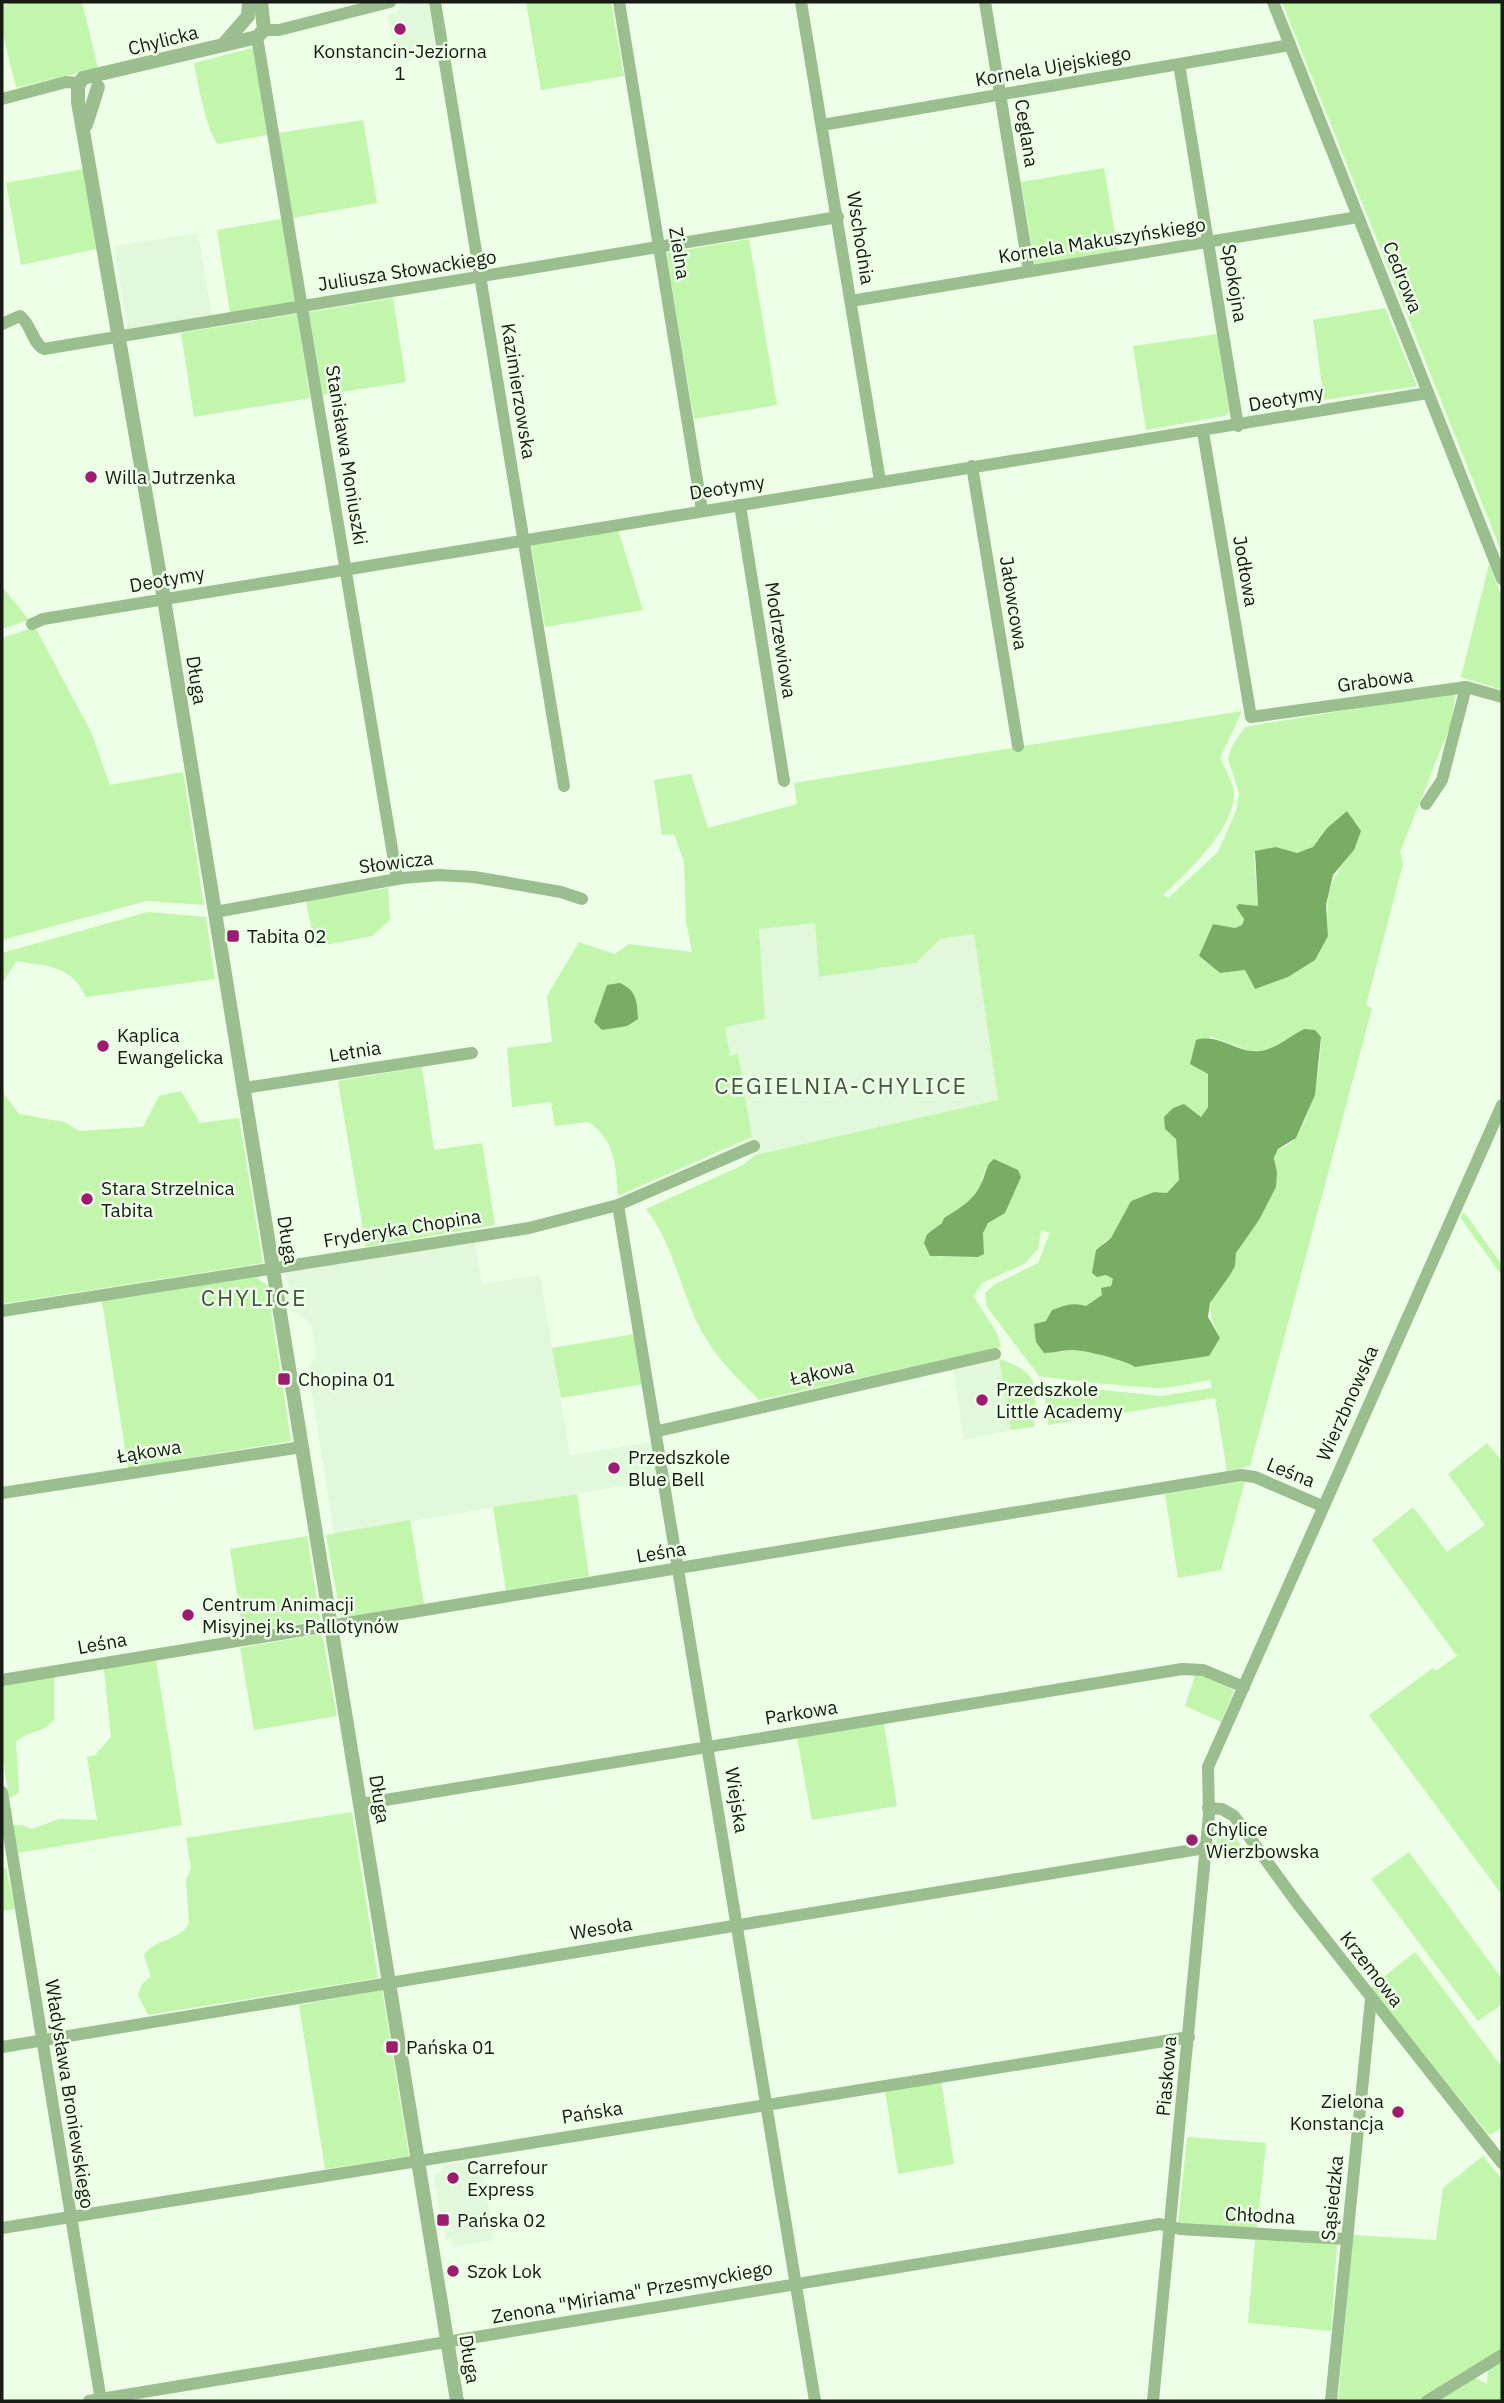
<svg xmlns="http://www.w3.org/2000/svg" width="1504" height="2403" viewBox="0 0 1504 2403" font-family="'IBM Plex Sans',sans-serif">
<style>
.built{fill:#e2f8da}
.green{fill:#c1f6ac;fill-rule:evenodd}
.water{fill:#79ad64}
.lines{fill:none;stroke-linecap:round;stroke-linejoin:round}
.minor{stroke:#9abe8d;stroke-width:12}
.tertiary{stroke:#9abe8d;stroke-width:14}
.poi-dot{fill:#9d1c6f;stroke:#eeffe8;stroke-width:2.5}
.labels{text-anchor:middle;stroke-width:5;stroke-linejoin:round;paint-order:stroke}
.street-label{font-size:19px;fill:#161b14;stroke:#eeffe8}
.poi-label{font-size:19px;fill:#161b14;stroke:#eeffe8;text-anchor:start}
.quarter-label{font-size:23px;letter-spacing:2px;fill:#475441;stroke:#eeffe8}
</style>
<rect width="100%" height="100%" fill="#eeffe8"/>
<!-- built -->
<g class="built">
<polygon points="414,2 428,2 437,57 428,59 427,56 399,64 387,16 399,10 398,6"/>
<polygon points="198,233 212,316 128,329 114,246"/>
<polygon points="815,923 819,977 916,963 940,939 975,934 998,1100 755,1155 738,1055 730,1057 725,1026 765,1019 758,929"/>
<polygon points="475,1241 482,1284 540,1275 570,1455 652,1442 658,1480 334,1534 308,1369 316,1357 312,1327 301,1315 290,1311 287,1297 291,1296 284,1270"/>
<polygon points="999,1359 1011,1430 964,1440 953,1370"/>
<polygon points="481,2160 494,2240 453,2247 451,2239 445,2240 445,2215 441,2215 433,2175 441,2171 444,2164"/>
</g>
<!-- green -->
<g class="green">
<polygon points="14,2 82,2 98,68 16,88 2,30 2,5"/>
<polygon points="526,2 611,2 624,76 541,90"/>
<polygon points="1282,2 1502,2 1502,553"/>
<path d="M253 48 267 135 218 144C207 134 197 80 194 63Z"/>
<polygon points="363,120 377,203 293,218 279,133"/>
<polygon points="1104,168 1118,251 1035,265 1021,182"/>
<polygon points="83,169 96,249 21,265 6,183"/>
<polygon points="281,219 295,301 230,313 217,230"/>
<polygon points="749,239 777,405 694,419 666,253"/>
<polygon points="393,298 406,382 323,395 309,312"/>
<polygon points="1385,308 1417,386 1324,400 1313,320"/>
<polygon points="297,314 310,398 194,417 181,333"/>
<polygon points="1217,334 1229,411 1225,416 1146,430 1133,346"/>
<polygon points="618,530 643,610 545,627 531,545"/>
<polygon points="1489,564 1502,598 1502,690 1461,677"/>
<polygon points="2,587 29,620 2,629"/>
<polygon points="35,627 91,732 110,785 183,772 204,905 146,901 2,940 2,638"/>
<path d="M1456 692 1451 724 1400 852 1403 864 1366 1005 1372 1008 1250 1466 1227 1471 1215 1398 1048 1425 1044 1389 1054 1385 1161 1396 1212 1388 1210 1380C1195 1382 1169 1389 1156 1388 1118 1385 1077 1382 1039 1376L987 1307 985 1293 995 1284 1038 1263 1050 1233 1041 1230 1038 1249 1024 1264 982 1283 973 1296 997 1333 1001 1347 995 1349 759 1400C737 1378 714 1356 700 1328 680 1290 673 1243 646 1209L743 1165 755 1155 998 1100 974 934 940 939 916 963 819 977 815 923 759 929 765 1019 725 1027 730 1056 738 1054 752 1137 618 1196C616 1166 615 1139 588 1122L555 1126 551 1102 512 1107 507 1048 552 1042 547 996 579 942 615 954 629 944 692 952 686 921 684 861 674 834 662 835 654 780 691 774 708 828 797 804 794 783 1242 711 1220 758C1224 767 1231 778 1233 788 1241 823 1186 874 1163 895L1168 898 1218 852 1236 811 1239 793 1228 759 1231 748 1245 727ZM1347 811 1354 850C1327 882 1326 894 1328 936L1255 989 1245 970 1220 973 1199 957 1213 924 1235 928 1242 925 1244 904 1258 906 1254 854 1276 847 1297 853 1313 847 1327 828ZM1210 1036 1250 1051H1259L1321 1037C1320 1073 1315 1103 1298 1134 1287 1154 1269 1141 1277 1172L1236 1253C1234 1296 1192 1284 1220 1338L1186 1359 1144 1366 1075 1349 1060 1352 1039 1322C1064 1320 1105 1304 1114 1279L1106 1275 1103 1242 1111 1238 1131 1201 1154 1192 1167 1193 1179 1180 1176 1139 1165 1129 1195 1114 1201 1118 1208 1107ZM986 1166 1008 1206C1003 1218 988 1218 984 1231 982 1237 984 1247 984 1254L978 1257H937L926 1234 942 1223 944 1218 964 1208 981 1185Z"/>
<polygon points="388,888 390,920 372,936 315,947 306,901"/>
<path d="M148 912 206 917 215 979 86 997C70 964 49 967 16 961L2 984V953Z"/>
<polygon points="422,1067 434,1150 482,1143 495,1225 366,1247 338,1081"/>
<polygon points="2,1079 4,1094 19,1114 64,1122 80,1131 143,1127 159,1096 181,1091 200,1123 239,1118 263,1263 2,1304"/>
<polygon points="1464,1212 1502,1265 1502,1276 1460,1217"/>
<polygon points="255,1277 267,1285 291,1441 128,1468 102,1301"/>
<polygon points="635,1334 644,1384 561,1398 552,1348"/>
<path d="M999 1359C1042 1373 1036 1387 1034 1427L1011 1430Z"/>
<polygon points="1487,1443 1502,1461 1502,1895 1369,1715 1433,1668 1436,1671 1457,1656 1372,1540 1413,1507 1447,1552 1485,1525 1448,1474"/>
<polygon points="1245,1481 1221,1570 1178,1578 1165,1494"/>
<polygon points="577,1494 589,1576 506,1590 493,1507"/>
<polygon points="410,1520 424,1604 341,1618 326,1535"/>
<polygon points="307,1536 320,1620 243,1633 230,1549"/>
<polygon points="322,1634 337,1716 254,1730 240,1648"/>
<polygon points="156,1660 182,1825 18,1853 13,1825 22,1825 32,1829 59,1819 97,1820 87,1757 95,1755 111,1737 104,1669"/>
<polygon points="1196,1673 1234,1690 1221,1722 1185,1706"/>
<path d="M54 1677V1719C44 1734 28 1730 16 1742L19 1793 9 1798 2 1753V1685Z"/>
<polygon points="884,1724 897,1806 812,1820 797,1738"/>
<path d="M352 1812 378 1978 148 2015 138 1995 142 1984 151 1976 144 1956C153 1938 180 1942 189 1923L186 1880 191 1868 186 1838Z"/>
<polygon points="1217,1833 1222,1837 1235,1835 1242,1848 1216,1855"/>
<polygon points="1409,1852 1502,1979 1502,2004 1478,2021 1371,1879"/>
<polygon points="2,1868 6,1868 15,1909 2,1911"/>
<polygon points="1415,1952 1502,2067 1502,2127 1489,2135 1370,1988"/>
<polygon points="382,1990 409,2156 325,2169 299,2005"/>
<polygon points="941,2081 954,2164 898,2174 885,2090"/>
<polygon points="1187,2137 1266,2143 1257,2228 1342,2234 1337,2247 1331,2331 1248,2323 1255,2240 1177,2233"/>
<polygon points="1483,2156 1502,2180 1502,2349 1419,2401 1338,2401 1353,2235 1436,2240 1443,2188"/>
<polygon points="1502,2357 1502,2401 1438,2401 1475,2378 1487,2384 1488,2366"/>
</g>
<!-- water -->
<g class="water">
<polygon points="1347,811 1361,831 1354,850 1333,875 1326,905 1328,936 1315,960 1288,977 1255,989 1245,970 1220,973 1199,956 1213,924 1235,928 1242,925 1244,919 1236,907 1239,904 1258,906 1255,851 1276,847 1297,853 1313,847 1327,828"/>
<path d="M620 983C637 991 637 1001 638 1019L627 1026 602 1030 594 1022 607 985Z"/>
<path d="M1304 1029 1315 1030 1321 1037 1315 1095 1296 1138 1278 1149 1274 1158 1277 1172 1276 1187 1259 1220 1236 1253 1235 1266 1230 1275 1210 1303 1208 1317 1220 1338 1209 1356 1135 1367C1129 1361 1080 1349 1072 1350 1063 1350 1054 1353 1044 1353L1036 1342 1034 1324 1046 1321 1052 1310C1065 1305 1073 1302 1086 1306L1102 1295 1101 1288 1111 1286 1113 1279 1106 1275 1097 1277 1092 1273 1096 1250 1111 1238 1131 1201 1154 1192 1167 1193 1179 1180 1176 1139 1165 1129 1164 1117 1173 1108 1184 1104 1201 1117 1208 1107V1074L1190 1064 1196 1040C1220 1033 1237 1054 1260 1051 1276 1049 1290 1036 1304 1029Z"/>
<path d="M994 1159 1018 1170 1021 1177 1005 1213 988 1223 983 1233 984 1254 978 1257 930 1256 924 1243 927 1234 942 1223 944 1218C960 1208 972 1202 981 1184 987 1173 984 1167 994 1159Z"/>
</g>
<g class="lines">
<!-- minor -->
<g class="minor">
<polyline points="435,2 564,786"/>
<polyline points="619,2 702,510"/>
<polyline points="801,2 880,481"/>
<polyline points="985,2 1029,271"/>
<polyline points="1273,2 1502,579"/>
<polyline points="264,30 279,30 390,2"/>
<polyline points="257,37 397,879"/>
<polyline points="1179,64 1238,426"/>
<polyline points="2,99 66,82 79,83"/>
<polyline points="822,125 1290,45"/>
<polyline points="851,301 1358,217"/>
<path d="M2 324 20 316C32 325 32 343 44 349L838 217"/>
<polyline points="1203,432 1251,717 1466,687 1502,697"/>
<polyline points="972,466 1018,746"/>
<polyline points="740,505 784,781"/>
<polyline points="32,624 43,619 1428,393"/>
<polyline points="1426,804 1442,780 1466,687"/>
<polyline points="215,912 403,878 439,875 474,877 561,892 582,899"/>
<polyline points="244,1088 472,1053"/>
<polyline points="618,1205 815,2401"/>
<polyline points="2,1311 529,1228 618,1205 754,1146"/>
<polyline points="658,1431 995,1354"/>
<polyline points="2,1493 302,1447"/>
<polyline points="2,1680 1241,1475 1255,1477 1322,1506"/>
<polyline points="2,1792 101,2401"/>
<polyline points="361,1804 1182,1669 1203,1670 1244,1687"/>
<polyline points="1208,1808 1222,1809 1234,1816 1297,1903 1502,2163"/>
<polyline points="2,2047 1205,1848"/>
<polyline points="2,2228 1189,2037"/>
<polyline points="89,2401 1160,2224 1180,2229 1347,2239"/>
<polyline points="1153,2401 1209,1814 1208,1767 1502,1105"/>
<polyline points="1331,2401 1371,1999"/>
<polyline points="1427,2401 1502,2355"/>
</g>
<!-- tertiary -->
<g class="tertiary">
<polyline points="261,2 264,30 257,37 83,78 78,86 78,102 164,599 457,2401"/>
<polyline points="223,45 248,16 249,2"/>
<polyline points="86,125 98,87"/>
</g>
</g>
<!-- markers -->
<g class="poi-dot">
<circle cx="400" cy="29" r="7"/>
<circle cx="91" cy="477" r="7"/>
<rect x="226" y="929" width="14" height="14" rx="3.5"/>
<circle cx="103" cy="1046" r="7"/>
<circle cx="87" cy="1199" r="7"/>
<rect x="277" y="1372" width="14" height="14" rx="3.5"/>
<circle cx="982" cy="1400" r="7"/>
<circle cx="614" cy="1468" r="7"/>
<circle cx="188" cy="1615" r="7"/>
<circle cx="1192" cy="1840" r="7"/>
<rect x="385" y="2040" width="14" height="14" rx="3.5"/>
<circle cx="1398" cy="2112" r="7"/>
<circle cx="453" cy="2178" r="7"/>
<rect x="436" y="2213" width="14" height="14" rx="3.5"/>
<circle cx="453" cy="2271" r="7"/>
</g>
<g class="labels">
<!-- street labels -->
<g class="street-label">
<text transform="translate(163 40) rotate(-14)" y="7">Chylicka</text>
<text transform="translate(1053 66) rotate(-10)" y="7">Kornela Ujejskiego</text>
<text transform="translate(1027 133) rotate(81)" y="7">Ceglana</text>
<text transform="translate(861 238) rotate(81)" y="7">Wschodnia</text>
<text transform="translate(1102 240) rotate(-9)" y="7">Kornela Makuszyńskiego</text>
<text transform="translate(680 253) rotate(81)" y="7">Zielna</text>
<text transform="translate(407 270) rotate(-9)" y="7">Juliusza Słowackiego</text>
<text transform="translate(1403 277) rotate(68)" y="7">Cedrowa</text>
<text transform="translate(1235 283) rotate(81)" y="7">Spokojna</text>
<text transform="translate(519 391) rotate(81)" y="7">Kazimierzowska</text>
<text transform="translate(1286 398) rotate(-10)" y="7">Deotymy</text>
<text transform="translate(347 455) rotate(81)" y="7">Stanisława Moniuszki</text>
<text transform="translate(727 487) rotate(-9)" y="7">Deotymy</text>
<text transform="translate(1246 571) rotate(80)" y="7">Jodłowa</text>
<text transform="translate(167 579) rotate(-10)" y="7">Deotymy</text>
<text transform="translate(1014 603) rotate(81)" y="7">Jałowcowa</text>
<text transform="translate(781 640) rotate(81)" y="7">Modrzewiowa</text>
<text transform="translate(197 680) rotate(81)" y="7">Długa</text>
<text transform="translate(1375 680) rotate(-8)" y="7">Grabowa</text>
<text transform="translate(396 862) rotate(-7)" y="7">Słowicza</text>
<text transform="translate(355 1051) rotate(-9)" y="7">Letnia</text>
<text transform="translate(402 1228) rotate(-9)" y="7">Fryderyka Chopina</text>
<text transform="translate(288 1240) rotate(81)" y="7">Długa</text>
<text transform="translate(822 1372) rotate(-12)" y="7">Łąkowa</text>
<text transform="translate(1347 1403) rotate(-66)" y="7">Wierzbnowska</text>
<text transform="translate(149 1451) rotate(-9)" y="7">Łąkowa</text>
<text transform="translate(1291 1472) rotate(22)" y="7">Leśna</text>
<text transform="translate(661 1552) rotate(-9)" y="7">Leśna</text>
<text transform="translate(102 1643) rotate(-10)" y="7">Leśna</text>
<text transform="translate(801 1712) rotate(-9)" y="7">Parkowa</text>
<text transform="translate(380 1799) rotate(81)" y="7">Długa</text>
<text transform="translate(737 1800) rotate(81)" y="7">Wiejska</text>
<text transform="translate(601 1928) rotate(-9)" y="7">Wesoła</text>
<text transform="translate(1372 1969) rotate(52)" y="7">Krzemowa</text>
<text transform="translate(1166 2076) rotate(-85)" y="7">Piaskowa</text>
<text transform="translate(70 2094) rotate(81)" y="7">Władysława Broniewskiego</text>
<text transform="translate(592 2112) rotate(-9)" y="7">Pańska</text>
<text transform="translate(1332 2198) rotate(-84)" y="7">Sąsiedzka</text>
<text transform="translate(1260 2215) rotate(3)" y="7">Chłodna</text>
<text transform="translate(632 2292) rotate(-10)" y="7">Zenona "Miriama" Przesmyckiego</text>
<text transform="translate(470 2359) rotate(81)" y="7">Długa</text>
</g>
<!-- poi labels -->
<g class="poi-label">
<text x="400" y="58" text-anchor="middle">Konstancin-Jeziorna<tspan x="400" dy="22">1</tspan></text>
<text x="105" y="484">Willa Jutrzenka</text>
<text x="247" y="943">Tabita 02</text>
<text x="117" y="1042">Kaplica<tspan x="117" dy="22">Ewangelicka</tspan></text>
<text x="101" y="1195">Stara Strzelnica<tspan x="101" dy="22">Tabita</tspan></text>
<text x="298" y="1386">Chopina 01</text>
<text x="996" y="1396">Przedszkole<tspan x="996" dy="22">Little Academy</tspan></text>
<text x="628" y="1464">Przedszkole<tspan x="628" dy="22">Blue Bell</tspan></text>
<text x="202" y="1611">Centrum Animacji<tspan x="202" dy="22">Misyjnej ks. Pallotynów</tspan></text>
<text x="1206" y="1836">Chylice<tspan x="1206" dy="22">Wierzbowska</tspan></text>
<text x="406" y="2054">Pańska 01</text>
<text x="1384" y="2108" text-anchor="end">Zielona<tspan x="1384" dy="22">Konstancja</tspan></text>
<text x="467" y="2174">Carrefour<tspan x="467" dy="22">Express</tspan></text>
<text x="457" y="2227">Pańska 02</text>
<text x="467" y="2278">Szok Lok</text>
</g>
<!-- quarter labels -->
<g class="quarter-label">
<text x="841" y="1094">CEGIELNIA-CHYLICE</text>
<text x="254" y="1306">CHYLICE</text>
</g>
</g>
<!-- border -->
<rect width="1504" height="2403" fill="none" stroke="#161b14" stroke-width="7"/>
</svg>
